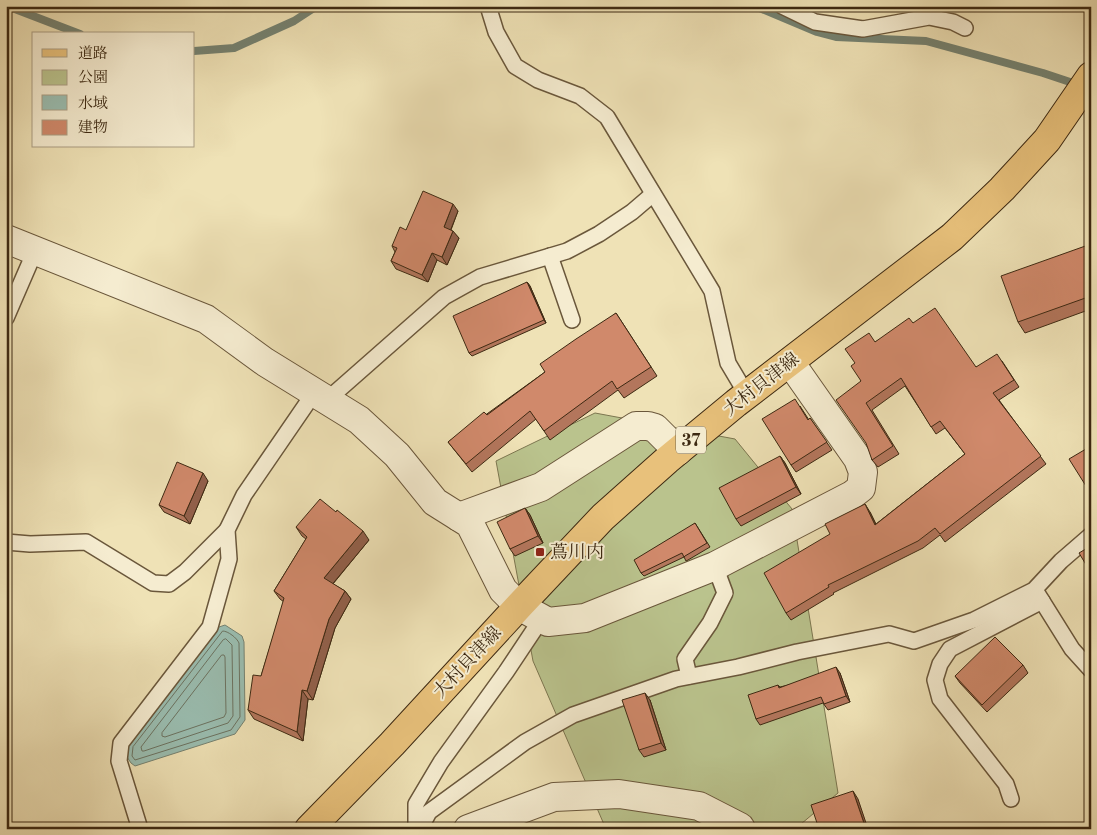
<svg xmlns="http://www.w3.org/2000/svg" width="1097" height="835" viewBox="0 0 1097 835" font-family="'Libre Bodoni','Noto Serif JP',serif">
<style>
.green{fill:#bac38d;stroke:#7c7650}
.water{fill:#9abdb0;stroke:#758271}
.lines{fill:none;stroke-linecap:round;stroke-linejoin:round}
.shore{stroke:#6c7361;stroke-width:1}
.stream{stroke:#758271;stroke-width:8}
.service-casing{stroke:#6a573b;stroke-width:18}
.minor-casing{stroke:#6a573b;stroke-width:30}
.primary-casing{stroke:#3d2912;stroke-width:30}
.service{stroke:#f5ecd0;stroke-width:15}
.minor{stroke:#f5ecd0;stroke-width:28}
.primary{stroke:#e8c17b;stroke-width:28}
.wall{fill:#b3765c;stroke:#3d2912}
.shaded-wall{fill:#92604b;stroke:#3d2912}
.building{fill:#d0896b;stroke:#3d2912}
.poi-dot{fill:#8f2418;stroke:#f5ecd0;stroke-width:2}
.labels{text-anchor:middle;stroke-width:4;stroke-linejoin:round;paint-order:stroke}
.shield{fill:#f5ecd0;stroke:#74644b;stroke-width:1}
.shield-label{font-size:16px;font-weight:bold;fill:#3d2912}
.street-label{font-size:18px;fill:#3d2912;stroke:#f5ecd0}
.poi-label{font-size:18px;fill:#3d2912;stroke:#f5ecd0;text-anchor:start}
</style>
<rect width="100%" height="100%" fill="#efe2b6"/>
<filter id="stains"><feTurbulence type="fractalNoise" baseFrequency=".004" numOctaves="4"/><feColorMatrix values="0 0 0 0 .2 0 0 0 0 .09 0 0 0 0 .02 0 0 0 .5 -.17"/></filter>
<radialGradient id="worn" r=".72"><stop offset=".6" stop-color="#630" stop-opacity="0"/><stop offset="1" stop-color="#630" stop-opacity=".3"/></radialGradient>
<!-- green -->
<polygon class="green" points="595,413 735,439 792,509 838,793 795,829 606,829 533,661 496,461"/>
<!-- water -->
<polygon class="water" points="225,625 242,636 244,642 245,720 235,734 135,766 131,763 127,757 128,746 219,627"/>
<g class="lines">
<!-- shore -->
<g class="shore">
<path d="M223 631C228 631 237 638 239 643L240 717 231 730 135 760 132 756 133 747Z"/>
<polygon points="226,639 232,645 233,716 228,723 144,751 142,751 141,747 223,640"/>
<polygon points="222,655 224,655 225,657 226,713 224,717 165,737 162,736 162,733"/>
</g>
<!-- stream -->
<g class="stream">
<polyline points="7,6 80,34"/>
<polyline points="751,6 762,9 817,32 836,37 926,41 1043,73 1079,85"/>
<polyline points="194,51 234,48 294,21 317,6"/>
</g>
<!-- service casing -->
<g class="service-casing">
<g id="service">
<polyline points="488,6 496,32 515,66 538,80 580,96 607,117 712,291 728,363 747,395"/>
<polyline points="782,6 815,22 863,29 929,17 953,22 965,28"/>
<polyline points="550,256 572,320"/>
<polyline points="6,318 35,251"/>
<polyline points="327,400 444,297 480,277 567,251 599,234 632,212 653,194"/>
<polyline points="6,542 30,544 86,542 153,583 169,584 185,572 227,530"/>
<polyline points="1037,593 1072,649 1091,670"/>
<polyline points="689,676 685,659 710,623 725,593 715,566"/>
<polyline points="1011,799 1006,784 940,699 935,680 940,664 950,649 1042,601"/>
<polyline points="140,829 119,761 121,743 210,627 229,559 227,530 244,495 314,393"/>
<polyline points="416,829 416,804 441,762 506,672 542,618"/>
<polyline points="420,829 429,812 525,742 573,715 676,679 738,667 797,652 889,634 914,641 974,620 1034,590 1061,561 1091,535"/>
</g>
</g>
<!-- minor casing -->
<g class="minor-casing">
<g id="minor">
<polyline points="6,239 206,319 265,362 359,420 397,455 435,502 470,524 503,590 519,606 548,622 585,618 715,566 852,495 861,488 863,472 858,459 790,362"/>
<polyline points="459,517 541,487 636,426 648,426 655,428 678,451"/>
<polyline points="468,829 554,797 619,794 699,806 740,827 741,829"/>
</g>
</g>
<!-- primary casing -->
<g class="primary-casing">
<polyline id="primary" points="309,829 392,744 519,606 603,517 667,460 736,403 952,237 1002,189 1047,140 1091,76"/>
</g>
<!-- service -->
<use href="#service" class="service"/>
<!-- minor -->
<use href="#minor" class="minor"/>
<!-- primary -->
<use href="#primary" class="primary"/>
</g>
<!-- wall -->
<g class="wall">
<polygon points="458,211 451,230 459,238 447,265 437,260 428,282 396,269 391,261 395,252 392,246 406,230"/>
<polygon points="1091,244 1091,309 1025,333 1018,322"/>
<polygon points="527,282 530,286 546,323 472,356 469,353"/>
<polygon points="616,313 657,376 624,398 618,390 550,440 536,419 472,472 448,442 545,372"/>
<polygon points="913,323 976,367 1002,361 1019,387 999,400 1046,464 945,542 940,535 923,548 833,593 834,594 791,620 786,613 870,512 876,524 965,454 945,428 936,434 905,386 872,410 899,454 878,467 872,460 861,381 855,363 875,342"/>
<polygon points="800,406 809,420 810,418 832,450 796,472 791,465"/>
<polygon points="780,456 785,463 801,494 741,526 736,519"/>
<polygon points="208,481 190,524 164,512 159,505"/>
<polygon points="525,508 530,515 543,543 515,556 510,549"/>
<polygon points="695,523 710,547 688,560 686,561 684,557 644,576 641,573"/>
<polygon points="296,527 369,540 333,584 345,591 351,599 335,628 313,700 308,699 303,741 254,719 248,710 261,676 284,602 280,599 274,591 306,539 302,536"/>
<polygon points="1023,665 1028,673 987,712 960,683 955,676"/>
<polygon points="840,673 850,702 828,710 823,703 760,725 756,719 778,685 780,687"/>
<polygon points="650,700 666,750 644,757 639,750"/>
</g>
<!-- shaded-wall -->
<g class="shaded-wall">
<polygon points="453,204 458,211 449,234 444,227"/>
<polygon points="453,231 459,238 447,265 442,257"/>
<polygon points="432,253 437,260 428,282 422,275"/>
<polygon points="527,282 530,286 546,323 544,320"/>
<polygon points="780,456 785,463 801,494 796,487"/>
<polygon points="203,473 208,481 190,524 184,516"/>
<polygon points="865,504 870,512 880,533 875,525"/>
<polygon points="525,508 530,515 543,543 538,536"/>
<polygon points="363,531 369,540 330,587 324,578"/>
<polygon points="345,591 351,599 335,628 313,700 307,691 329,619"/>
<polygon points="836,667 840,673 850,702 846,696"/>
<polygon points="302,690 308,699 303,741 297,732"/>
<polygon points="645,693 650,700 666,750 661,743"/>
<polygon points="853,791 858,799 868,829 866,829"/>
</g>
<!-- building -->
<g class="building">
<polygon points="423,191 453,204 444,227 453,231 442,257 432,253 422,275 391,261 397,248 392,246 400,227 406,230"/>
<polygon points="1091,244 1091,296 1018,322 1001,276"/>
<polygon points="527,282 544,320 469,353 453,316"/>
<polygon points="935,308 976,367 997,354 1014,380 993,393 1041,456 940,534 935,528 918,541 828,585 829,587 786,613 764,573 830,534 825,524 865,504 875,525 965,454 940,421 931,427 901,378 866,403 893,446 872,460 866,443 836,400 861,381 851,366 855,363 845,349 869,333 875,342 909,318 913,323"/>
<polygon points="616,313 651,367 617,389 612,381 544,431 530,411 466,464 448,442 484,412 487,415 545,372 540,364 576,339"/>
<polygon points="795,399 808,420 810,418 827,442 791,465 762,419"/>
<polygon points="1091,446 1091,494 1069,459"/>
<polygon points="780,456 796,487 736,519 719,488"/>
<polygon points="177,462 203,473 184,516 159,505"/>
<polygon points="320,499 336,512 337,510 363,531 324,578 345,591 329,619 307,691 302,690 297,732 248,710 253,675 261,676 284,598 274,591 307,537 296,527"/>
<polygon points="525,508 538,536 510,549 497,522"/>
<polygon points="695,523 707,543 685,556 684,557 682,553 641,573 634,560"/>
<polygon points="1091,540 1091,573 1079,553 1089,547 1086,543"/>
<polygon points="995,637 1023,665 982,705 955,676"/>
<polygon points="836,667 846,696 824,704 821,697 756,719 748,695 778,685 779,688"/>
<polygon points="645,693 661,743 639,750 622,700"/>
<polygon points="853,791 866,829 819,829 811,805"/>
</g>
<!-- markers -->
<rect class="poi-dot" x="535" y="547" width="10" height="10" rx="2.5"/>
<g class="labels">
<!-- shield labels -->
<rect class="shield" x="676" y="426.5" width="30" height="27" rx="4"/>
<g class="shield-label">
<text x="691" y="446">37</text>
</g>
<!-- street labels -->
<g class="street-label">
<text transform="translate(761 384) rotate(-38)" y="6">大村貝津線</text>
<text transform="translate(467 662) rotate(-47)" y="6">大村貝津線</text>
</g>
<!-- poi labels -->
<g class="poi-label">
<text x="550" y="558">蔦川内</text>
</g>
</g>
<!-- margin -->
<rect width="1097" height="835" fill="none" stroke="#efe2b6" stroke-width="25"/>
<rect x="8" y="8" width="1082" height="820" fill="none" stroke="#3d2912" stroke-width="2.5"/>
<rect x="12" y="12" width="1072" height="810" fill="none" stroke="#3d2912"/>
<!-- legend -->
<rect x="32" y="32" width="162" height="115" fill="#f5ecd0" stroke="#ab9e84"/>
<rect x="42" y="49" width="25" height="8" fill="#e8c17b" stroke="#ab9e84"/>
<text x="78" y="58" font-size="15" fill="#3d2912">道路</text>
<rect x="42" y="70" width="25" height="15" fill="#bac38d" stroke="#ab9e84"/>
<text x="78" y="82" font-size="15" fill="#3d2912">公園</text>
<rect x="42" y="95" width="25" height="15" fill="#9abdb0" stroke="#ab9e84"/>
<text x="78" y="108" font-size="15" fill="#3d2912">水域</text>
<rect x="42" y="120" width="25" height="15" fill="#d0896b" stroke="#ab9e84"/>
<text x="78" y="132" font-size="15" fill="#3d2912">建物</text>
<rect width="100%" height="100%" filter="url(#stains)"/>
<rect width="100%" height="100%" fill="url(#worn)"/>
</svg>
